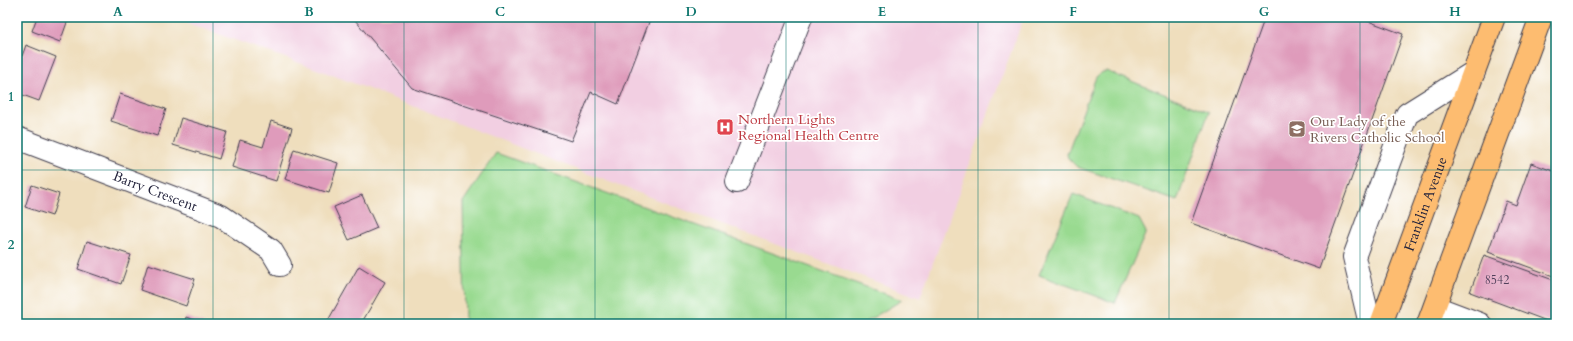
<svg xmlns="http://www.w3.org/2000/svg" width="1573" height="341" viewBox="0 0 1573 341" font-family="Cardo,serif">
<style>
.built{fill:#f2cfe2}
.green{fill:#99da90;stroke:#5e7e66}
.building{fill:#df9bbb}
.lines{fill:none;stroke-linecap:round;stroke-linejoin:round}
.minor-casing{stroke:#413e4e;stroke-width:24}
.major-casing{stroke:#413e4e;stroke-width:24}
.minor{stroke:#fff;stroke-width:22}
.major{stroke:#fdbc6f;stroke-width:22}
.grid{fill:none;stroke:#0f766e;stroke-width:1;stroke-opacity:0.55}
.labels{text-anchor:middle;stroke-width:3.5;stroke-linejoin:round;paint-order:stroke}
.number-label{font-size:12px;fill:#51405b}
.health-label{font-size:14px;fill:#be3a42;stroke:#fff;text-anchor:start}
.education-label{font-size:14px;fill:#785e54;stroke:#fff;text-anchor:start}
.street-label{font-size:14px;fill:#22223b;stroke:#fff}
.neatline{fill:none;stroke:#0f766e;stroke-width:1.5}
.grid-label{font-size:13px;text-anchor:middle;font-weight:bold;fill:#0f766e}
</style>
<rect width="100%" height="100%" fill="#fff"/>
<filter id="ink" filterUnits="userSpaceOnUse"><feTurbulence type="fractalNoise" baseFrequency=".025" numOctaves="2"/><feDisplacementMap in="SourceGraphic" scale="8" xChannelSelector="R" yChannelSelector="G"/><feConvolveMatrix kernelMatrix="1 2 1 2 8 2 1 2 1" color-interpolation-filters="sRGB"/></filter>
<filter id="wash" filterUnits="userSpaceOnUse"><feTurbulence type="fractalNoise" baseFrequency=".012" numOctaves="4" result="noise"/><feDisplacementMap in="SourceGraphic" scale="16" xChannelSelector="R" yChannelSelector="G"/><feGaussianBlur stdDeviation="0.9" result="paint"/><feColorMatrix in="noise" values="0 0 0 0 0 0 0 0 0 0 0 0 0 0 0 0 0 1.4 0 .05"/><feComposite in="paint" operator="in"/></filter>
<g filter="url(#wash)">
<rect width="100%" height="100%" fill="#efdebd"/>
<!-- built -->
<polygon class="built" points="170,17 1024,17 920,298 612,183 322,71"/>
<!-- green -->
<g class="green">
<polygon points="1106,71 1209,112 1177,201 1077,167 1068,158 1067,154 1096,77 1101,73"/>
<polygon points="496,153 902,300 862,324 465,324 463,202"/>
<polygon points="1073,194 1139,219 1146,232 1115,303 1039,275"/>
</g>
<g id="blocks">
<!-- building -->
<g class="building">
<polygon points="37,17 69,17 60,42 32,31"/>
<polygon points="359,17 636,17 649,22 618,104 591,92 571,141 412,88 355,20"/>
<polygon points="1265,17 1360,17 1360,18 1403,34 1319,269 1191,223"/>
<polygon points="26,45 56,57 39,101 17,93 17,70"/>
<polygon points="120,94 166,109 157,136 111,121"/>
<polygon points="181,118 227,132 219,159 173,145"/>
<polygon points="271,121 292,128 276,181 232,167 240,140 263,147"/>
<polygon points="294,149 338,163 329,193 285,179"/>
<polygon points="1531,163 1553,171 1556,164 1556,277 1488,252 1506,201 1516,205"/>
<polygon points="32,185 59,194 52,216 25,207"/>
<polygon points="362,195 377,228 349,240 334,207"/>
<polygon points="87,241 131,255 121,284 78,269"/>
<polygon points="1484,255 1556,281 1555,324 1470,292"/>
<polygon points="148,264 195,279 186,306 140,290"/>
<polygon points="359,266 385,282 361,324 326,324"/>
<polygon points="186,317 205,324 184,324"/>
</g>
</g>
</g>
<g filter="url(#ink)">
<use href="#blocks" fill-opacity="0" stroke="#413e4e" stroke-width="1"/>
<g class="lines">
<!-- minor casing -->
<g class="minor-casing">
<g id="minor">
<path id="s1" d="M17 138 221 216 271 250 280 265"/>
<polyline points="737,182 801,17"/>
<polyline points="1435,307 1480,324"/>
<polyline points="1370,324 1354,257 1407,114 1474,72"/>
</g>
</g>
<!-- major casing -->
<g class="major-casing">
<g id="major">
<path id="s2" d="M1381 324 1494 17"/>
<polyline points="1428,324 1541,17"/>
</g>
</g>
<!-- minor -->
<use href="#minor" class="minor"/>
<!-- major -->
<use href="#major" class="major"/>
</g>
</g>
<!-- grid -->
<path class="grid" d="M213 17V324M404 17V324M595 17V324M786 17V324M978 17V324M1169 17V324M1360 17V324M17 170H1556"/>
<!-- icons -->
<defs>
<g id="hospital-square" transform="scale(0.9)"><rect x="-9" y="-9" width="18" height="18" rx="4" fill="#e0444e" stroke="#fff"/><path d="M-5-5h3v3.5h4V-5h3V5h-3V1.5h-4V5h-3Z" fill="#fff"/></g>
<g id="school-square" transform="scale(0.9)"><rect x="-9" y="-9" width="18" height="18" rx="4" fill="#8d6e63" stroke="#fff"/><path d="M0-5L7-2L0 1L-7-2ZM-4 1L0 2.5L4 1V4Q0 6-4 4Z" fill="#fff"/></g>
</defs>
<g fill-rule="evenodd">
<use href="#hospital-square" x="725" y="127"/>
<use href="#school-square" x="1297" y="129"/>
</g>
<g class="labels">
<!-- number labels -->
<g class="number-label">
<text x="1497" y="284">8542</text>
</g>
<!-- health labels -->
<g class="health-label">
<text x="738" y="124">Northern Lights<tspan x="738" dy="16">Regional Health Centre</tspan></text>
</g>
<!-- education labels -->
<g class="education-label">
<text x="1310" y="126">Our Lady of the<tspan x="1310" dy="16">Rivers Catholic School</tspan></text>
</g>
<!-- street labels -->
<g class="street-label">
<text dy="5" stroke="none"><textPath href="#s1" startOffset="148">Barry Crescent</textPath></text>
<text dy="5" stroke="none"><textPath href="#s2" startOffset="128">Franklin Avenue</textPath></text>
</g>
</g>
<!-- margin -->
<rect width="1573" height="341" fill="none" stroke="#fff" stroke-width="44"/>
<rect x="22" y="22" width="1529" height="297" class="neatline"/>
<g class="grid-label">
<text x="118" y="16">A</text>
<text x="309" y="16">B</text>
<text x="500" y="16">C</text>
<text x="691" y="16">D</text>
<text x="882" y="16">E</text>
<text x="1073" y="16">F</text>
<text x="1264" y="16">G</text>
<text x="1455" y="16">H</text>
<text x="11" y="101">1</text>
<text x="11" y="249">2</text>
</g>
</svg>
